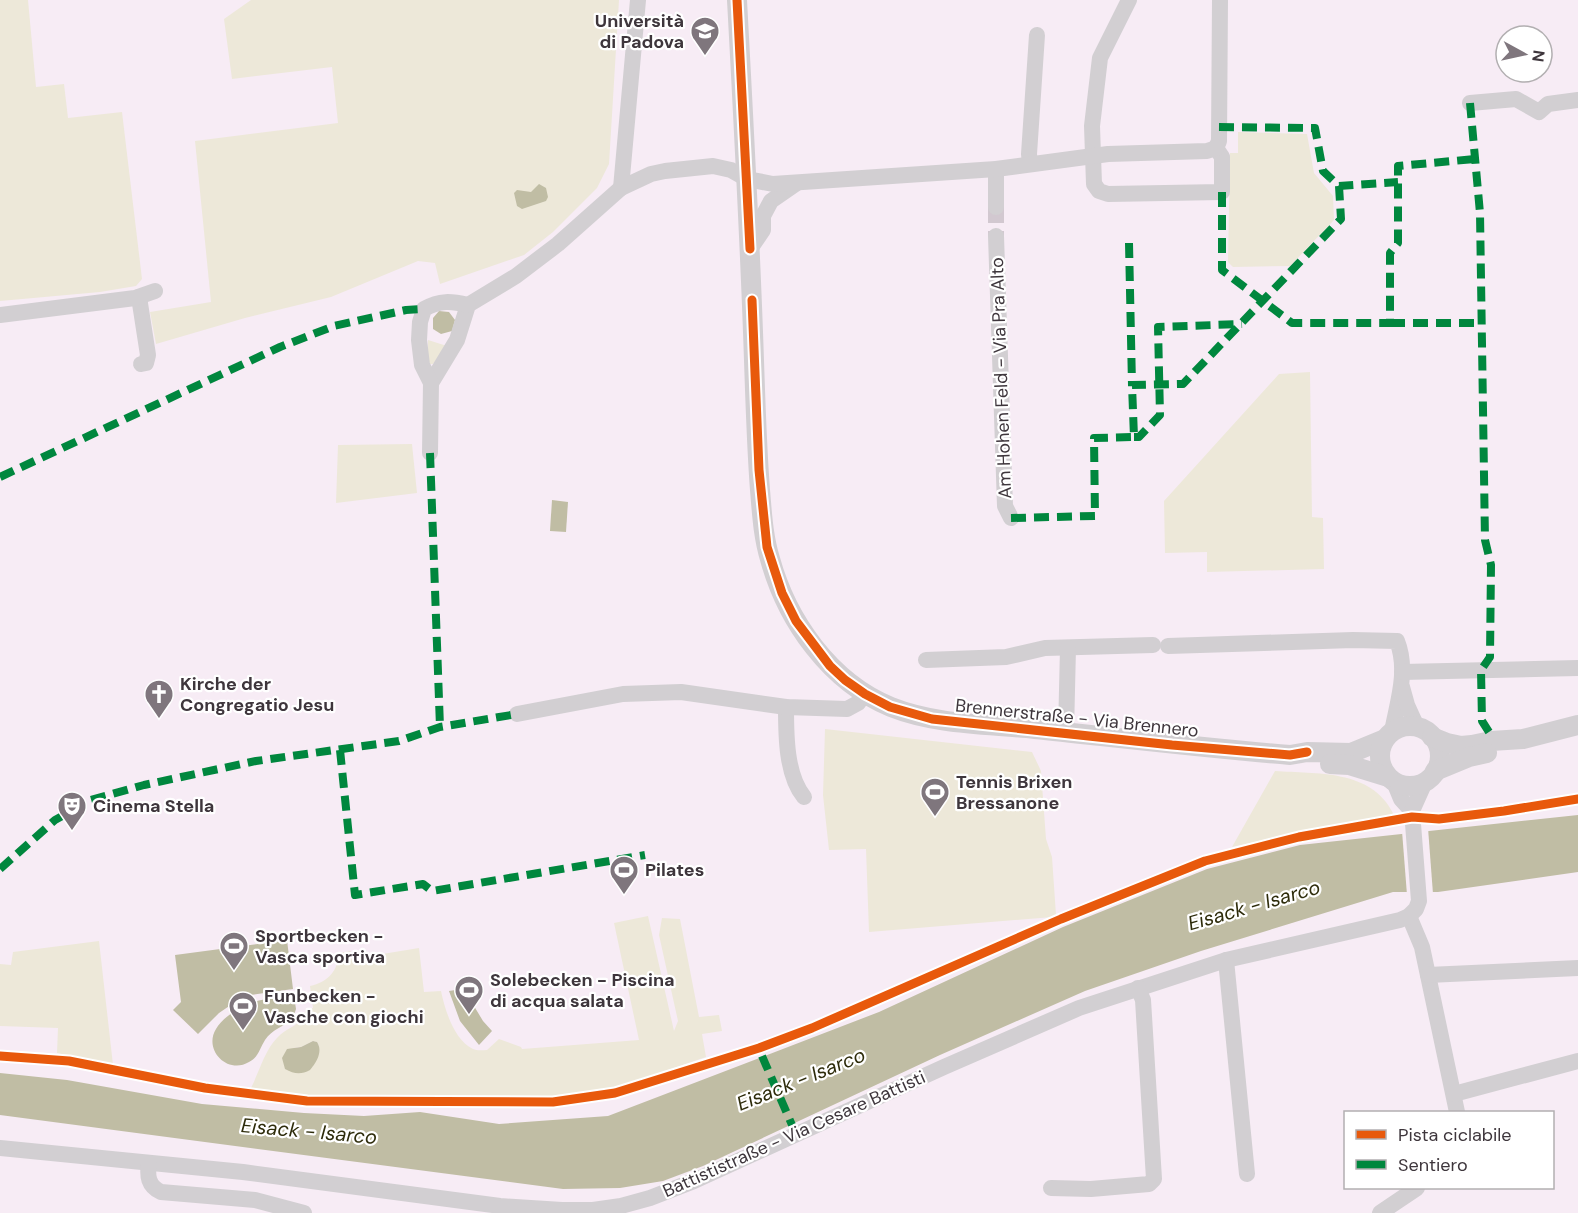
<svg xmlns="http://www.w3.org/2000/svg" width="1578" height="1213" viewBox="0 0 1578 1213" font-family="'DM Sans',sans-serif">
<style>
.green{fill:#ede8d9;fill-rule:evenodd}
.water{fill:#c0bda4}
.pier{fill:#f7ecf5}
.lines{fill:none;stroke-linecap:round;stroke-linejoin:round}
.minor-tunnel{stroke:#d2c8d0;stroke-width:16;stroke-dasharray:16 8;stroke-linecap:butt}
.minor{stroke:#d2cfd2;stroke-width:16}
.major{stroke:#d2cfd2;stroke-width:20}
.quiet{stroke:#00873e;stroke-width:8;stroke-dasharray:15 8;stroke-linecap:butt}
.cycleway-casing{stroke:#fff;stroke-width:13}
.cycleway{stroke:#e8590c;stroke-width:9}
.labels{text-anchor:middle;stroke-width:4.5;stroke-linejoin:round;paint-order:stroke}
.poi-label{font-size:18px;font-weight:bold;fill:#3e363c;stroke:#fff;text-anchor:start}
.street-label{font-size:18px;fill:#3e363c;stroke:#fff}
.water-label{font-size:20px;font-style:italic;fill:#2e2c0b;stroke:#fff}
</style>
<rect width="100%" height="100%" fill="#f7ecf5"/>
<!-- green -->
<g class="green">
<polygon points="0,0 28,0 36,87 64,84 68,118 122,112 142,279 136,286 100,292 0,301"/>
<polygon points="251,0 619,0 609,164 597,188 553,232 524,255 440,284 435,263 418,261 331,297 245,318 156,344 150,312 211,302 195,141 338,123 332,67 232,79 224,19"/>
<polygon points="1238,132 1307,134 1314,173 1333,196 1334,220 1290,266 1233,267 1228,262 1230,153 1238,153"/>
<polygon points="428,340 447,346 433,364 430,364 428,360"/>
<polygon points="1310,372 1312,517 1323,518 1324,569 1207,572 1207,552 1165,553 1164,501 1279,374"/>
<polygon points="412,444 417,493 336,503 338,445"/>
<polygon points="825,729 1032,752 1041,771 1046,839 1052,857 1056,915 1053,917 869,932 866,849 829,850 823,795"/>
<path d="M1275 771C1316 774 1371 769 1393 813L1390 817 1294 833 1232 847Z"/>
<path d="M648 916 674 1031 678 1021 659 935 662 918 680 919 699 1017 719 1015 722 1031 702 1034 706 1057 615 1088 547 1097 307 1095 251 1088C259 1072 265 1050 277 1038 288 1026 300 1028 306 1009L313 1008 310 986C328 982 338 971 339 953L351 951 352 959 419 948 424 992 441 991C445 1010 454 1040 473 1049 477 1051 483 1050 487 1050L499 1039 521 1047 522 1049 639 1040 614 923ZM313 1041 317 1042 319 1046V1052L294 1047H301Z"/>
<polygon points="99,941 113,1065 57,1053 58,1028 0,1026 0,964 11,965 13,952"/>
</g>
<!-- water -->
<g class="water">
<polygon points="539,184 546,188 548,197 546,201 522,209 517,206 514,193 517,190 531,192"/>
<polygon points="439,311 449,312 455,320 452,331 441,334 433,329 433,318"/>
<polygon points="552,500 568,502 566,532 550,531"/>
<polygon points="1578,815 1578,872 1438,892 1393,892 1201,951 1085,991 940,1055 703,1166 663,1181 620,1188 563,1189 0,1115 0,1073 67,1080 202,1104 304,1113 364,1116 420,1112 499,1124 608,1116 879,1012 1063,927 1207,869 1300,845"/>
<polygon points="287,940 293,989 244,996 219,1013 198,1034 173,1010 181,1002 175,955"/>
<polygon points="468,988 469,990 478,989 481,998 471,1001 483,1021 492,1031 479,1045 460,1021 449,991"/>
<path d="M294 996 296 1009 293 1018C284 1027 272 1029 265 1040 260 1048 258 1058 249 1062 228 1075 203 1050 216 1029 222 1018 237 1009 248 1004 263 998 279 998 294 996Z"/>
<path d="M313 1041 317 1042C323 1051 317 1062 310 1070 301 1075 294 1074 285 1069L282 1058 287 1049 301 1047Z"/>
</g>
<!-- pier -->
<polygon class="pier" points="1428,828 1433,894 1407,895 1402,831"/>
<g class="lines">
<!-- minor-tunnel -->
<polyline class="minor-tunnel" points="996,207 996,236"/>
<!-- minor -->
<g class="minor">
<polyline points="1129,0 1100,58 1092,126 1094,184 1099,191 1108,194 1222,192 1222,157 1216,148"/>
<polyline points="1470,103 1516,99 1539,112 1548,104 1578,100"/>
<polyline points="1216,148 1219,141 1220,0"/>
<polyline points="1030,164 1029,154 1037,35"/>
<polyline points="621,188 638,0"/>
<polyline points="996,207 996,169"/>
<polyline points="996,236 1005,506 1011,518"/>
<polyline points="750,249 763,230 763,216 771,201 797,183"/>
<polyline points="139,297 148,355 146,363 141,364"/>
<polyline points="0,315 135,298 155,291"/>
<polyline points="431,383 457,340 468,305 516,276 558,244 621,188 651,174 665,171 713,166 731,170 747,179 773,184 996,169 1108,154 1207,151 1216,148"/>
<path d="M430 453 431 383 422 365 419 340 420 322 424 309C440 300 451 301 468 305"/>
<path d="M1168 646 1353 640 1397 641C1409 671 1397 703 1392 732"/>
<polyline points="926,660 1006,657 1045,648 1153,645"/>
<polyline points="1402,672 1578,668"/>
<polyline points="1402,687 1407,705 1417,727"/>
<path d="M786 707C786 735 786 775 804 797"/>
<polyline points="517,714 623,694 681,692 786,707 847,709 858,703 865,694"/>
<polyline points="1066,732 1068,648"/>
<polyline points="1394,782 1401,799 1412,811"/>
<polyline points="1409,916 1422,947 1457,1112"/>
<polyline points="1226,960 1247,1174"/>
<polyline points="1428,975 1578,968"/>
<polyline points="1454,1094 1578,1061"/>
<polyline points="0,1148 243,1172 500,1206 562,1210 593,1210 621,1206 650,1198 694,1181 944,1067 1079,1008 1226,960 1400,920 1409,916 1416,909 1419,901 1412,811 1425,782"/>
<path d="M149 1163C147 1176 148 1186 161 1192L255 1200 304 1213"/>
<polyline points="1051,1188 1091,1189 1149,1184 1154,1179 1143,1000 1138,988"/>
<polyline points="1380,1213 1417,1188"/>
</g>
<!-- major -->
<g class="major">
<path d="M737 0C743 111 749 221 753 332 755 385 756 437 760 490 762 513 763 536 770 559 787 621 830 682 891 707 936 725 988 724 1035 729 1120 738 1205 748 1290 755L1307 752 1351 753 1385 739"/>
<circle cx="1410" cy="756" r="30"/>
<polyline points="1432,737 1447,743 1461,746 1472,745 1491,741 1523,739 1578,725"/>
<polyline points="1330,764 1349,765 1388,777"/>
<polyline points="1435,771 1469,757 1487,753"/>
</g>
<!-- quiet -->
<g class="quiet">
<polyline points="1470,103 1480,213 1485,540 1491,565 1490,657 1481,670 1482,721 1489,732"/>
<polyline points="1219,127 1315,128 1323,171 1339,186 1398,182"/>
<polyline points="1222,192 1222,270 1292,323 1390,323 1390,253 1398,243 1398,166 1475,159"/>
<polyline points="1129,243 1132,385"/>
<polyline points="1390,323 1481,323"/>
<polyline points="1134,437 1139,437 1160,415 1158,327 1242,324"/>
<polyline points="430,453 440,727"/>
<polyline points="0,477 280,347 334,326 406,310 424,309"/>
<polyline points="1011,518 1095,516 1094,438 1134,437 1132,385 1183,384 1341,219 1339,186"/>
<polyline points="340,750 355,895 423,884 432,891 645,855"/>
<polyline points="0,869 55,820 91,800 144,785 256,761 399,741 440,727 517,714"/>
<polyline points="762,1056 792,1125"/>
</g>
<!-- cycleway casing -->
<g class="cycleway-casing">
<g id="cycleway">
<polyline points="737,0 750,249"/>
<polyline points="752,300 759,470 767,547 782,593 796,621 830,666 845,680 865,694 890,707 932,719 1172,745 1290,755 1307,752"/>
<polyline points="0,1056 69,1061 205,1088 307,1101 553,1102 615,1093 759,1048 812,1028 1061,919 1205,861 1299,837 1412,817 1439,819 1504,811 1578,799"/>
</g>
</g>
<!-- cycleway -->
<use href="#cycleway" class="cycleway"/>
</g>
<!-- icons -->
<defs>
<g id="university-pin" transform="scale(1.5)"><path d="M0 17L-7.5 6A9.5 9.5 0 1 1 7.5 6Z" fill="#7f767d" stroke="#fff"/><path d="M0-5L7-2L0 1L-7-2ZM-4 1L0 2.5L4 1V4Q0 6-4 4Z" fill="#fff"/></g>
<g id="church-pin" transform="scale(1.5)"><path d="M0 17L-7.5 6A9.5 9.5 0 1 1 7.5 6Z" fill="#7f767d" stroke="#fff"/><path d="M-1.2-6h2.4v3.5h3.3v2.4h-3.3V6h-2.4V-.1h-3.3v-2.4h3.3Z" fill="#fff"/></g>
<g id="stadium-pin" transform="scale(1.5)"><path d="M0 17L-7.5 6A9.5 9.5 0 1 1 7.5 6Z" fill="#7f767d" stroke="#fff"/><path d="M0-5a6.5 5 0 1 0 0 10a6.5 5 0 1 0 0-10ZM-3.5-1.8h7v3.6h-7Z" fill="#fff"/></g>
<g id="theatre-pin" transform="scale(1.5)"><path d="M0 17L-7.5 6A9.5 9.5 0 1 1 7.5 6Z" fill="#7f767d" stroke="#fff"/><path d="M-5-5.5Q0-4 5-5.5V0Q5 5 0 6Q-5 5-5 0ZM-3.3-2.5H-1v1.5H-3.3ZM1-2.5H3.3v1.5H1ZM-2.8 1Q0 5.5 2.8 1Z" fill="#fff"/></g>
</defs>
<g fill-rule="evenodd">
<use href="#university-pin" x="705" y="31"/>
<use href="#church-pin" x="159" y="694"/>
<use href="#stadium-pin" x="935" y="792"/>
<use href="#theatre-pin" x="72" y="806"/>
<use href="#stadium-pin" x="624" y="870"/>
<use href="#stadium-pin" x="234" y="946"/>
<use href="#stadium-pin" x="469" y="990"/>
<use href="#stadium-pin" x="243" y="1006"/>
</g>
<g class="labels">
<!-- poi labels -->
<g class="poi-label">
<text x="684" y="27" text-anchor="end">Università<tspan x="684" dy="21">di Padova</tspan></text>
<text x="180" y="690">Kirche der<tspan x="180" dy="21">Congregatio Jesu</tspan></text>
<text x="956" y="788">Tennis Brixen<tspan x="956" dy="21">Bressanone</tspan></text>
<text x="93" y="812">Cinema Stella</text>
<text x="645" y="876">Pilates</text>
<text x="255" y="942">Sportbecken -<tspan x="255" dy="21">Vasca sportiva</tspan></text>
<text x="490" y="986">Solebecken - Piscina<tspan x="490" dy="21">di acqua salata</tspan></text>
<text x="264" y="1002">Funbecken -<tspan x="264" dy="21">Vasche con giochi</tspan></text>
</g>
<!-- street labels -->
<g class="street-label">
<text transform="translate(1001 378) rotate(-92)" y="6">Am Hohen Feld - Via Pra Alto</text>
<text transform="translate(1077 718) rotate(6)" y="6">Brennerstraße - Via Brennero</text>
<text transform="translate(794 1134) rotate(-24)" y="6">Battististraße - Via Cesare Battisti</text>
</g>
<!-- water labels -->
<g class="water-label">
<text transform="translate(1254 905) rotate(-16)" y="7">Eisack - Isarco</text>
<text transform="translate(801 1079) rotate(-22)" y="7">Eisack - Isarco</text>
<text transform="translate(309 1131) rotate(5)" y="7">Eisack - Isarco</text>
</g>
</g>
<!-- legend -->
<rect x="1344" y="1111" width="210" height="78" fill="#ffffff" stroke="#b2afb1" stroke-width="1.5"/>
<rect x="1356" y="1130" width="30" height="9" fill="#e8590c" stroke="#b2afb1" stroke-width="1.5"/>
<text x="1398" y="1141" font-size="18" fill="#3e363c">Pista ciclabile</text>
<rect x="1356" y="1160" width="30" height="9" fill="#00873e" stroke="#b2afb1" stroke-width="1.5"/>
<text x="1398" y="1171" font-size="18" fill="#3e363c">Sentiero</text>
<!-- north arrow -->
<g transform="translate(1524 54) rotate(98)"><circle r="28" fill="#ffffff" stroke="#b2afb1" stroke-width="1.5"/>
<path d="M0-4.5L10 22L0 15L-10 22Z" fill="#7f767d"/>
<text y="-9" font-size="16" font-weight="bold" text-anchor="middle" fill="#3e363c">N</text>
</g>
</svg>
